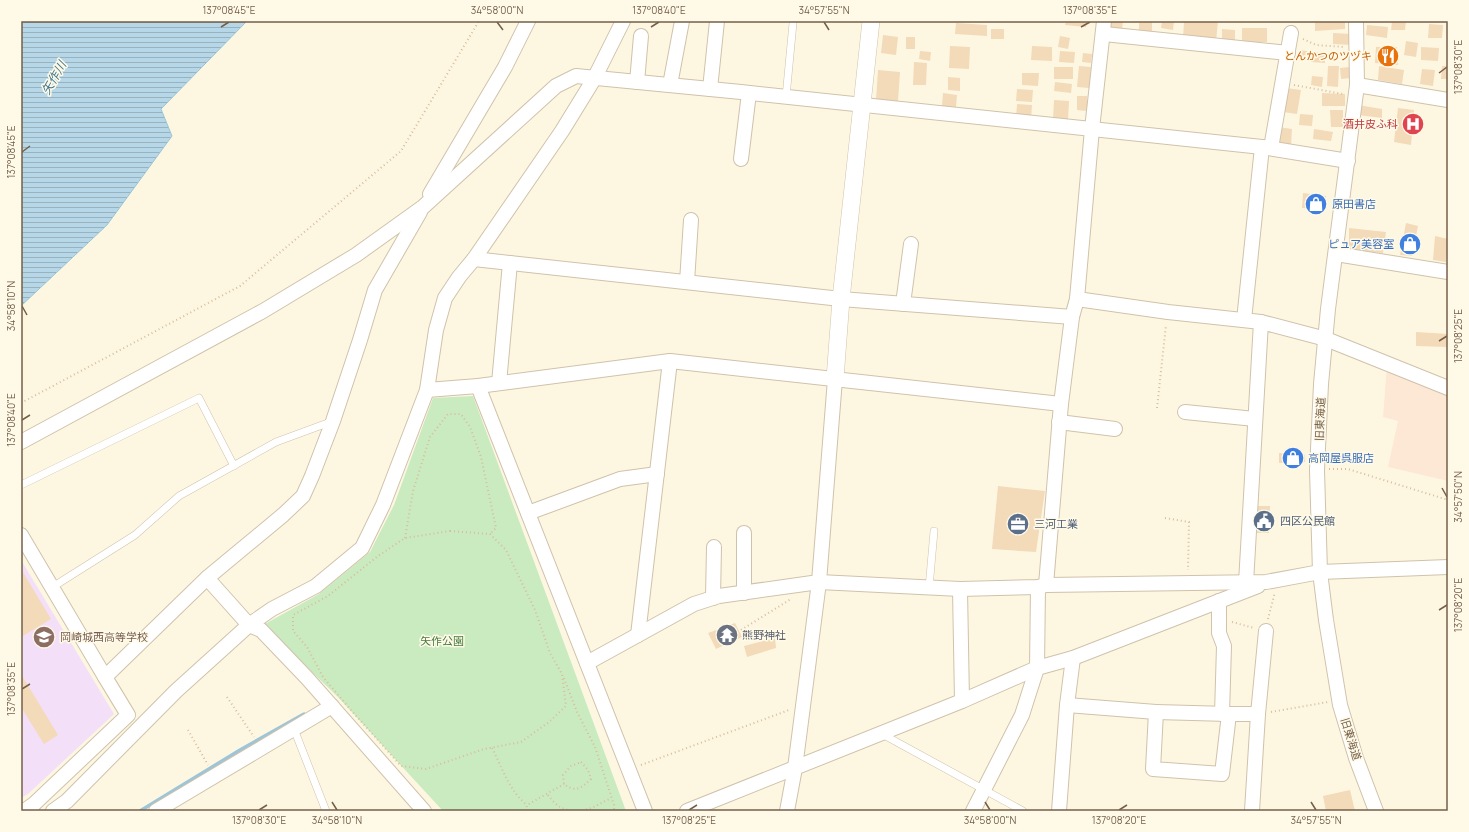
<svg xmlns="http://www.w3.org/2000/svg" width="1469" height="832" viewBox="0 0 1469 832" font-family="Manrope,'Noto Sans JP',sans-serif">
<style>
.commercial{fill:#fde8d5}
.education{fill:#f4dff9}
.park{fill:#caeac0}
.water{fill:url(#water-rules);stroke:#9cc5d9}
.lines{fill:none;stroke-linecap:round;stroke-linejoin:round}
.stream{stroke:#9cc5d9;stroke-width:3.5}
.building{fill:#f3dab9}
.service-casing{stroke:#d0c2ab;stroke-width:8}
.minor-casing{stroke:#d0c2ab;stroke-width:16}
.tertiary-casing{stroke:#d0c2ab;stroke-width:18}
.path{stroke:#d7bd9c;stroke-width:2;stroke-dasharray:1 3;stroke-linecap:butt}
.service{stroke:#fff;stroke-width:7}
.minor{stroke:#fff;stroke-width:14}
.tertiary{stroke:#fff;stroke-width:17}
.ticks{fill:none;stroke:#755f48;stroke-width:1.5}
.labels{text-anchor:middle;stroke-width:3;stroke-linejoin:round;paint-order:stroke}
.food-label{font-size:11px;fill:#c56008;stroke:#fffae8;text-anchor:end}
.health-label{font-size:11px;fill:#be3a42;stroke:#fffae8;text-anchor:end}
.shop-label{font-size:11px;fill:#366cbe;stroke:#fffae8;text-anchor:start}
.street-label{font-size:11px;fill:#755f48;stroke:#fffae8}
.service-label{font-size:11px;fill:#4e5e75;stroke:#fffae8;text-anchor:start}
.worship-label{font-size:11px;fill:#5b616d;stroke:#fffae8;text-anchor:start}
.education-label{font-size:11px;fill:#785e54;stroke:#fffae8;text-anchor:start}
.park-label{font-size:11px;fill:#477b40;stroke:#fffae8}
.water-label{font-size:12px;font-style:italic;fill:#437790;stroke:#fffae8}
.neatline{fill:none;stroke:#755f48;stroke-width:1.5}
.ticks-label{font-size:10px;text-anchor:middle;fill:#755f48}
</style>
<defs>
<pattern id="water-rules" width="6" height="5" patternUnits="userSpaceOnUse"><rect width="6" height="5" fill="#b6d7e7"/><path d="M0 2.5h6" fill="none" stroke="#99b2bd"/></pattern>
</defs>
<rect width="100%" height="100%" fill="#fdf7e2"/>
<!-- commercial -->
<polygon class="commercial" points="1387,365 1448,390 1448,481 1388,467 1398,421 1383,417"/>
<!-- education -->
<polygon class="education" points="21,560 114,714 28,794 21,798"/>
<!-- park -->
<polygon class="park" points="473,396 626,811 443,811 337,696 263,625 319,594 370,552 394,505 433,398"/>
<!-- water -->
<polygon class="water" points="21,21 247,21 161,109 172,136 107,225 21,306"/>
<g class="lines">
<!-- stream -->
<polyline class="stream" points="140,811 240,750 304,714"/>
</g>
<!-- building -->
<g class="building">
<polygon points="1066,21 1087,21 1086,27 1065,25"/>
<polygon points="1108,21 1123,21 1122,30 1108,28"/>
<rect x="1139" y="21" width="13" height="13"/>
<polygon points="1162,21 1174,21 1173,30 1161,28"/>
<polygon points="1184,21 1218,21 1216,42 1183,39"/>
<polygon points="1315,21 1345,21 1345,29 1315,31"/>
<polygon points="1392,21 1406,21 1405,30 1391,30"/>
<polygon points="956,23 987,25 987,36 955,34"/>
<polygon points="1429,24 1443,25 1442,38 1428,38"/>
<polygon points="1367,25 1388,27 1387,38 1366,35"/>
<rect x="1242" y="28" width="25" height="14"/>
<rect x="991" y="29" width="13" height="10"/>
<polygon points="1222,29 1235,30 1235,41 1222,41"/>
<polygon points="1333,33 1353,34 1352,45 1333,44"/>
<polygon points="883,35 898,37 896,55 881,53"/>
<polygon points="1060,36 1070,38 1068,49 1058,47"/>
<rect x="906" y="37" width="9" height="12"/>
<polygon points="1406,41 1418,43 1416,57 1404,55"/>
<polygon points="950,46 970,47 969,69 949,68"/>
<polygon points="1032,46 1052,47 1052,61 1031,60"/>
<polygon points="1376,47 1397,47 1398,65 1375,63"/>
<polygon points="1421,47 1439,48 1438,61 1421,60"/>
<polygon points="1300,50 1307,51 1305,59 1299,58"/>
<polygon points="920,51 931,52 930,61 919,59"/>
<polygon points="1060,51 1075,52 1074,63 1059,62"/>
<polygon points="1311,52 1325,53 1325,63 1311,62"/>
<polygon points="1083,53 1092,54 1091,63 1082,62"/>
<polygon points="914,62 927,63 926,85 913,85"/>
<polygon points="1079,66 1091,67 1089,88 1077,87"/>
<polygon points="1328,66 1339,66 1338,87 1327,86"/>
<polygon points="1379,66 1404,70 1402,84 1378,80"/>
<polygon points="1442,66 1448,66 1448,79 1441,79"/>
<rect x="1054" y="67" width="19" height="12"/>
<polygon points="1350,67 1351,78 1341,79 1340,68"/>
<polygon points="1422,69 1435,70 1433,86 1420,84"/>
<polygon points="878,70 900,72 898,101 876,100"/>
<polygon points="1022,73 1039,73 1038,86 1022,85"/>
<polygon points="1312,76 1323,77 1322,87 1311,85"/>
<polygon points="948,77 960,78 960,91 948,90"/>
<polygon points="1055,82 1072,84 1071,93 1054,91"/>
<polygon points="1286,88 1301,90 1297,114 1283,112"/>
<polygon points="1017,89 1033,90 1032,102 1016,101"/>
<polygon points="943,93 957,95 956,107 942,106"/>
<polygon points="1322,93 1345,94 1345,106 1322,106"/>
<polygon points="1077,96 1087,96 1087,111 1077,110"/>
<polygon points="1054,100 1069,101 1068,121 1053,120"/>
<polygon points="1017,104 1032,105 1031,119 1016,118"/>
<polygon points="1358,105 1382,109 1382,118 1358,115"/>
<polygon points="1398,108 1414,110 1411,145 1394,142"/>
<polygon points="1330,110 1343,110 1343,127 1331,127"/>
<polygon points="1300,114 1313,115 1312,126 1299,125"/>
<polygon points="1278,127 1292,129 1291,146 1276,145"/>
<polygon points="1314,129 1333,132 1331,141 1313,139"/>
<polygon points="1303,193 1326,196 1325,209 1302,208"/>
<polygon points="1406,223 1418,226 1412,256 1400,255"/>
<polygon points="1349,228 1386,232 1383,253 1349,250"/>
<polygon points="1435,236 1448,239 1446,262 1433,260"/>
<polygon points="1416,332 1448,334 1448,347 1416,346"/>
<polygon points="1279,453 1305,455 1305,462 1279,463"/>
<polygon points="998,486 1045,491 1036,552 992,549"/>
<polygon points="1254,506 1270,506 1269,533 1252,533"/>
<polygon points="21,569 51,619 21,637"/>
<polygon points="735,623 742,637 716,649 708,633"/>
<polygon points="775,638 776,648 747,657 744,646"/>
<polygon points="21,674 58,735 44,744 21,707"/>
<polygon points="1350,790 1355,811 1326,811 1323,796"/>
</g>
<g class="lines">
<!-- service casing -->
<g class="service-casing">
<g id="service">
<polyline points="786,97 793,23"/>
<polyline points="21,485 199,398 234,466"/>
<polyline points="51,588 135,535 179,496 276,442 333,421"/>
<polyline points="929,588 934,531"/>
<polyline points="294,729 326,811"/>
<polyline points="882,734 1023,811"/>
</g>
</g>
<!-- minor casing -->
<g class="minor-casing">
<g id="minor">
<polyline points="1356,21 1357,85 1328,309 1321,384 1317,470 1320,572 1326,620 1340,705 1356,758 1376,811"/>
<polyline points="1104,34 1288,53"/>
<polyline points="637,82 641,36"/>
<polyline points="670,85 682,21"/>
<polyline points="1357,85 1448,100"/>
<polyline points="710,89 717,21"/>
<polyline points="1271,148 1291,33"/>
<polyline points="741,159 749,93"/>
<polyline points="430,194 505,67 528,21"/>
<polyline points="1336,254 1448,272"/>
<polyline points="474,259 562,131 594,79 623,21"/>
<polyline points="687,282 691,220"/>
<polyline points="1077,299 1168,312 1261,322 1326,339 1448,388"/>
<polyline points="903,304 911,244"/>
<polyline points="1244,320 1262,147"/>
<polyline points="499,383 510,263"/>
<polyline points="478,386 645,811"/>
<polyline points="427,390 478,386 670,361 1061,404"/>
<polyline points="1185,412 1255,419"/>
<polyline points="1059,422 1115,429"/>
<polyline points="21,442 263,311 356,255 423,207 556,86 576,76 741,92 1262,147 1348,161"/>
<polyline points="528,513 620,479 657,474"/>
<polyline points="21,535 105,677"/>
<polyline points="207,578 249,625 261,630 307,678 424,811"/>
<polyline points="1246,583 1261,322"/>
<polyline points="1046,585 1061,404 1072,317 1077,299 1092,129 1104,21"/>
<polyline points="960,589 962,701"/>
<polyline points="744,593 744,533"/>
<polyline points="713,598 714,547"/>
<polyline points="1219,601 1219,633 1224,646 1222,714"/>
<polyline points="638,635 670,361"/>
<polyline points="587,663 694,604 719,596 819,582 960,589 1038,587 1046,585 1266,582 1320,572 1448,567"/>
<polyline points="1067,705 1156,712 1153,769 1222,774 1229,714 1258,714"/>
<polyline points="1156,712 1229,714"/>
<polyline points="24,811 34,804 128,715 105,677 207,578 283,515 303,496 312,476 333,421 360,340 375,290 420,212"/>
<polyline points="53,811 67,801 176,691 249,625 272,609 316,586 362,548 383,505 427,390 436,330 445,298 459,277 474,259 841,299 1072,317"/>
<polyline points="156,811 332,706"/>
<polyline points="687,811 962,701 1037,668 1073,658 1258,586"/>
<polyline points="787,811 795,768 819,582 835,379"/>
<polyline points="973,811 1022,715 1037,668 1038,587"/>
<polyline points="1059,811 1067,705 1073,658"/>
<polyline points="1252,811 1258,714 1266,631"/>
</g>
</g>
<!-- tertiary casing -->
<g class="tertiary-casing">
<polyline id="tertiary" points="835,379 841,299 871,21"/>
</g>
<!-- path -->
<g class="path">
<polyline points="1303,39 1316,45 1344,47"/>
<polyline points="1294,85 1343,94"/>
<polyline points="21,403 240,286 401,151 479,21"/>
<polyline points="1157,408 1166,325"/>
<polyline points="1329,469 1348,469 1448,500"/>
<polyline points="1165,518 1189,522 1188,570"/>
<polygon points="450,531 490,534 506,550 535,610 550,653 562,674 566,706 549,722 521,742 484,749 426,769 401,766 350,709 323,677 307,647 293,631 293,615 328,596 378,556 405,538"/>
<polyline points="405,538 413,491 430,437 448,414 461,414 470,427 481,457 496,528 490,534"/>
<polyline points="1268,619 1275,592"/>
<polyline points="1232,622 1254,628"/>
<polyline points="741,630 791,599"/>
<polyline points="564,678 577,712 595,747 614,805 614,811"/>
<polyline points="227,697 254,737"/>
<polyline points="1271,712 1328,702"/>
<polyline points="188,730 208,765"/>
<path d="M492 748C502 767 509 791 527 805"/>
<path d="M581 762 588 770 591 779C582 788 575 793 564 784L563 775 571 766Z"/>
<polyline points="641,765 789,710"/>
<path d="M548 795C557 807 562 810 577 811"/>
<polyline points="526,811 527,805 564,784"/>
<polyline points="578,811 592,808 611,798"/>
</g>
<!-- service -->
<use href="#service" class="service"/>
<!-- minor -->
<use href="#minor" class="minor"/>
<!-- tertiary -->
<use href="#tertiary" class="tertiary"/>
</g>
<!-- ticks -->
<path class="ticks" d="M497 22 503 30M824 22 829 30M221 27 229 22M651 27 659 22M1081 27 1090 22M1439 73 1447 67M22 152 30 146M22 306 27 315M1439 341 1447 336M22 420 30 415M1442 488 1447 497M1439 610 1447 605M22 689 30 684M332 802 337 810M985 802 990 810M1311 802 1316 810M259 810 267 805M689 810 697 805M1119 810 1127 805"/>
<!-- icons -->
<defs>
<g id="restaurant-disc" transform="scale(1.15)"><circle r="9.5" fill="#e8710a" stroke="#fffae8"/><path d="M-5-6h1v4h1v-4h1v4h1v-4h1v5L-1.5 .5V6h-2V.5L-5-1ZM5-6V6H3V1.5H1.5Q1.5-4 5-6Z" fill="#fff"/></g>
<g id="hospital-disc" transform="scale(1.15)"><circle r="9.5" fill="#e0444e" stroke="#fffae8"/><path d="M-5-5h3v3.5h4V-5h3V5h-3V1.5h-4V5h-3Z" fill="#fff"/></g>
<g id="shop-disc" transform="scale(1.15)"><circle r="9.5" fill="#3f7fe0" stroke="#fffae8"/><path d="M-5-2.5h2.3a2.7 3.5 0 0 1 5.4 0H5L5.5 6h-11ZM-1.5-2.5h3a1.5 2.3 0 0 0-3 0Z" fill="#fff"/></g>
<g id="civic-disc" transform="scale(1.15)"><circle r="9.5" fill="#5c6f8a" stroke="#fffae8"/><path d="M-.6-6.5H3V-4.5H.6V-3L4-1V1h2V6H-6V1h2V-1L-.6-3ZM-1.2 2.5V6h2.4V2.5Z" fill="#fff"/></g>
<g id="office-disc" transform="scale(1.15)"><circle r="9.5" fill="#5c6f8a" stroke="#fffae8"/><path d="M-6-3h4V-5.5h4V-3h4V5H-6ZM-1-4.5V-3h2v-1.5ZM-6 0V1H6V0Z" fill="#fff"/></g>
<g id="temple-disc" transform="scale(1.15)"><circle r="9.5" fill="#6b7280" stroke="#fffae8"/><path d="M0-6L5-2H3V0L6.5 2.5H4V6H1.5V3h-3V6H-4V2.5H-6.5L-3 0V-2H-5Z" fill="#fff"/></g>
<g id="school-disc" transform="scale(1.15)"><circle r="9.5" fill="#8d6e63" stroke="#fffae8"/><path d="M0-5L7-2L0 1L-7-2ZM-4 1L0 2.5L4 1V4Q0 6-4 4Z" fill="#fff"/></g>
</defs>
<g fill-rule="evenodd">
<use href="#restaurant-disc" x="1388" y="56"/>
<use href="#hospital-disc" x="1413" y="124"/>
<use href="#shop-disc" x="1316" y="204"/>
<use href="#shop-disc" x="1410" y="244"/>
<use href="#shop-disc" x="1293" y="458"/>
<use href="#civic-disc" x="1264" y="521"/>
<use href="#office-disc" x="1018" y="524"/>
<use href="#temple-disc" x="727" y="635"/>
<use href="#school-disc" x="44" y="637"/>
</g>
<g class="labels">
<!-- food labels -->
<g class="food-label">
<text x="1372" y="60">とんかつのツヅキ</text>
</g>
<!-- health labels -->
<g class="health-label">
<text x="1398" y="128">酒井皮ふ科</text>
</g>
<!-- shop labels -->
<g class="shop-label">
<text x="1332" y="208">原田書店</text>
<text x="1394" y="248" text-anchor="end">ピュア美容室</text>
<text x="1308" y="462">高岡屋呉服店</text>
</g>
<!-- street labels -->
<g class="street-label">
<text transform="translate(1320 419) rotate(-88)" y="4">旧東海道</text>
<text transform="translate(1351 739) rotate(73)" y="4">旧東海道</text>
</g>
<!-- service labels -->
<g class="service-label">
<text x="1280" y="525">四区公民館</text>
<text x="1034" y="528">三河工業</text>
</g>
<!-- worship labels -->
<g class="worship-label">
<text x="742" y="639">熊野神社</text>
</g>
<!-- education labels -->
<g class="education-label">
<text x="60" y="641">岡崎城西高等学校</text>
</g>
<!-- park labels -->
<g class="park-label">
<text x="442" y="645">矢作公園</text>
</g>
<!-- water labels -->
<g class="water-label">
<text transform="translate(54 78) rotate(-60)" y="4">矢作川</text>
</g>
</g>
<!-- border -->
<rect width="1469" height="832" fill="none" stroke="#fffae8" stroke-width="44"/>
<rect x="22" y="22" width="1425" height="788" class="neatline"/>
<g class="ticks-label">
<text x="229" y="14">137°08'45"E</text>
<text x="497" y="14">34°58'00"N</text>
<text x="659" y="14">137°08'40"E</text>
<text x="824" y="14">34°57'55"N</text>
<text x="1090" y="14">137°08'35"E</text>
<text transform="translate(1458 67) rotate(-90)" y="4">137°08'30"E</text>
<text transform="translate(11 152) rotate(-90)" y="4">137°08'45"E</text>
<text transform="translate(11 306) rotate(-90)" y="4">34°58'10"N</text>
<text transform="translate(1458 336) rotate(-90)" y="4">137°08'25"E</text>
<text transform="translate(11 420) rotate(-90)" y="4">137°08'40"E</text>
<text transform="translate(1458 497) rotate(-90)" y="4">34°57'50"N</text>
<text transform="translate(1458 605) rotate(-90)" y="4">137°08'20"E</text>
<text transform="translate(11 689) rotate(-90)" y="4">137°08'35"E</text>
<text x="259" y="824">137°08'30"E</text>
<text x="337" y="824">34°58'10"N</text>
<text x="689" y="824">137°08'25"E</text>
<text x="990" y="824">34°58'00"N</text>
<text x="1119" y="824">137°08'20"E</text>
<text x="1316" y="824">34°57'55"N</text>
</g>
</svg>
